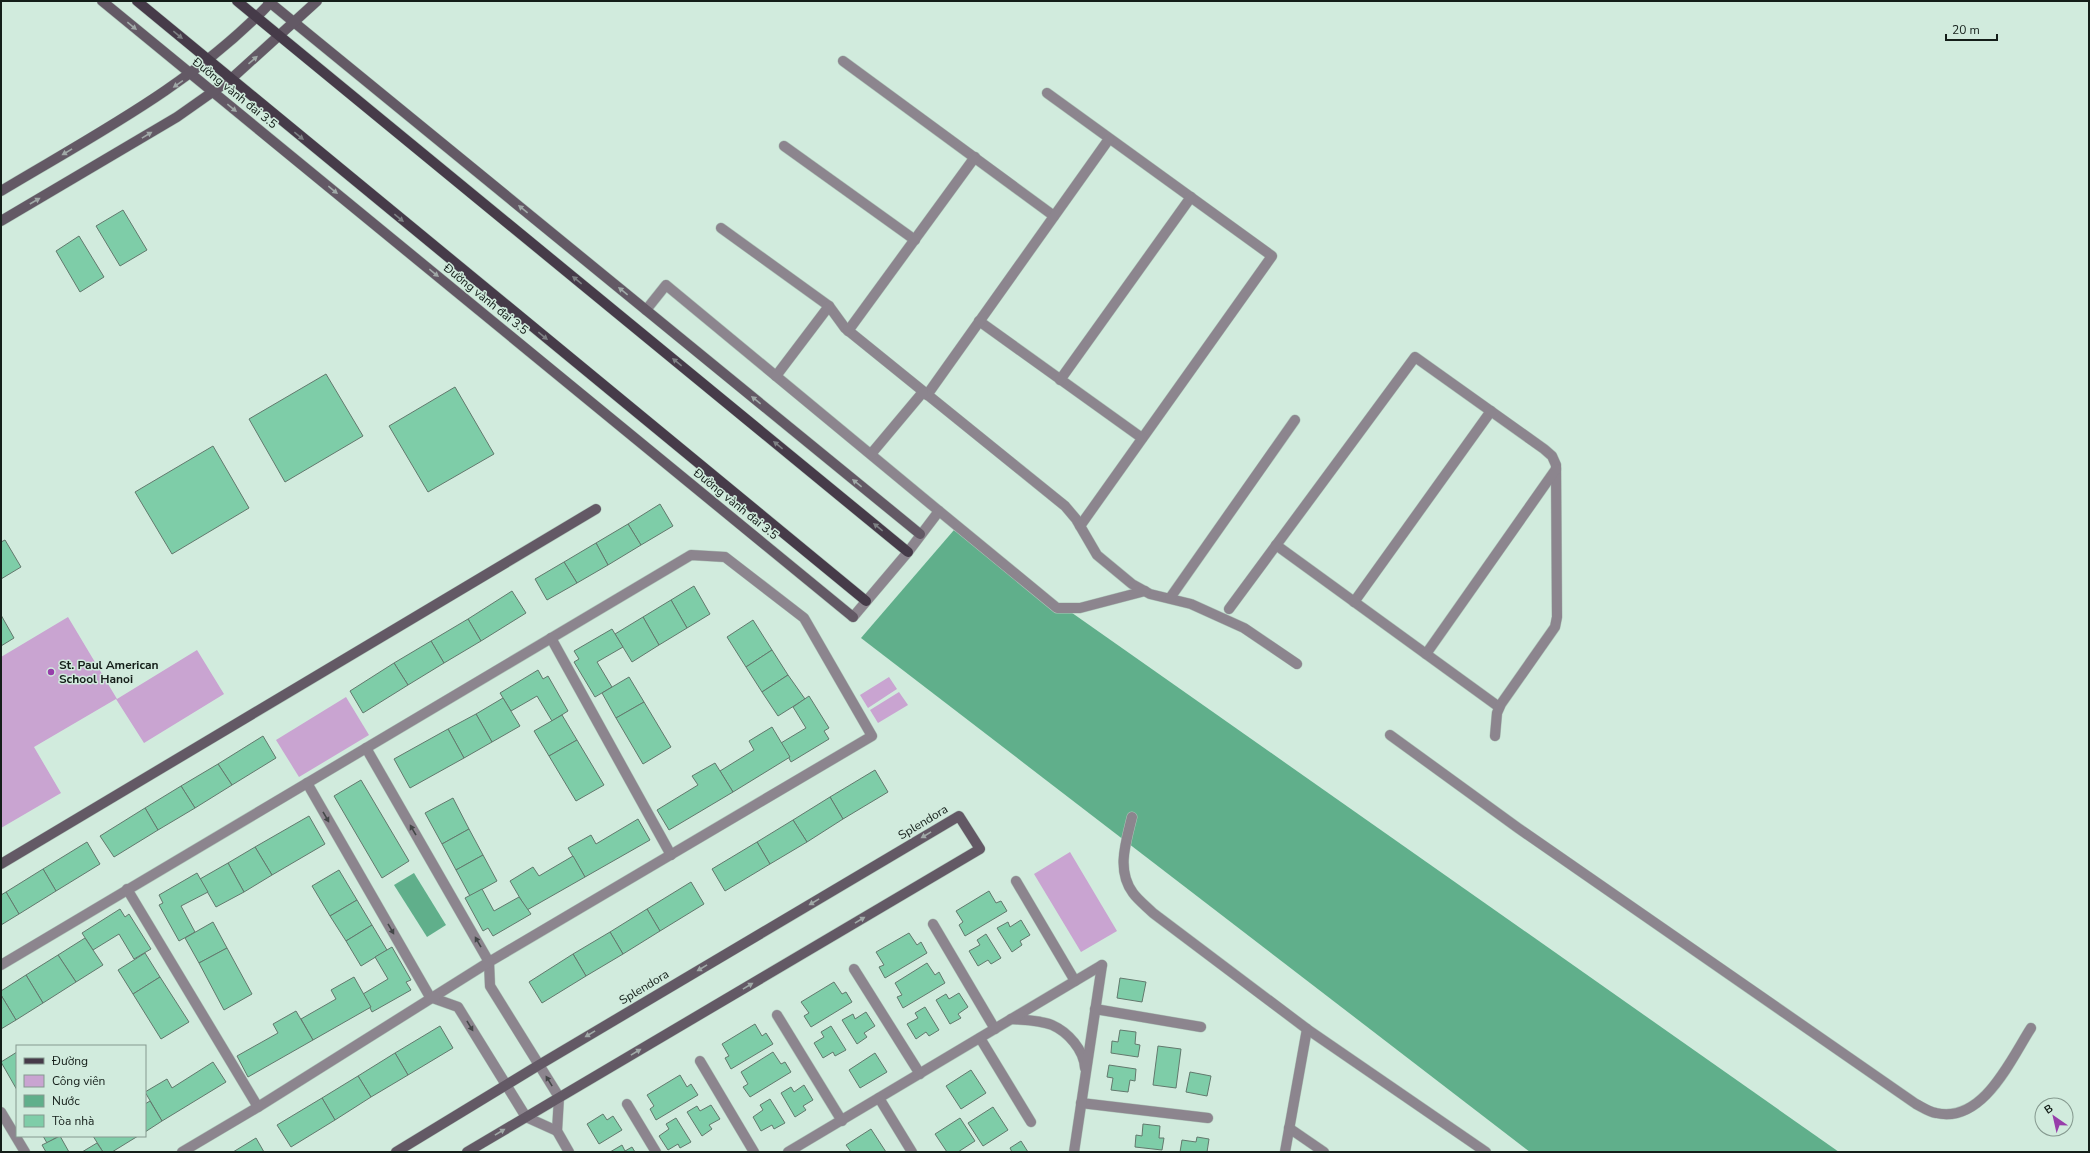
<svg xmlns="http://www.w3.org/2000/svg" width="2090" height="1153" viewBox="0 0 2090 1153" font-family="'Nunito Sans',sans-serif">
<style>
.green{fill:#c9a4d1}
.water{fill:#60af8b}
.building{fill:#7ecda8;stroke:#62796d}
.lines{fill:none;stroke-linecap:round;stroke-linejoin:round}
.street-casing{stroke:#afc6ba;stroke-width:11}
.secondary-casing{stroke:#afc6ba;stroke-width:11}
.primary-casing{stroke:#afc6ba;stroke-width:11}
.street{stroke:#8c858e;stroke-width:10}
.secondary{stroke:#635965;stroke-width:10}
.primary{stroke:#463b49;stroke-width:10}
.oneway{fill:#a0a9a7}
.oneway2{fill:#7e8184}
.oneway3{fill:#444748}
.poi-dot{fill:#973eaa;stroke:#d1ebdd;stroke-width:1.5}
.labels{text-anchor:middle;stroke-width:3;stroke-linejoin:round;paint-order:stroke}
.street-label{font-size:12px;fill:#141e19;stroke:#d1ebdd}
.poi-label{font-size:12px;font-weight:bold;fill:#141e19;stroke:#d1ebdd;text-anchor:start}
</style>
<rect width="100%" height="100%" fill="#d1ebdd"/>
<!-- green -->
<g class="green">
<polygon points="68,617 117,699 197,650 224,694 144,743 116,699 34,747 61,793 1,828 1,657"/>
<polygon points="889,677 897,689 868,708 860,695"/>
<polygon points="899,692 908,705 878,723 870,710"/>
<polygon points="346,697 369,735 299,777 276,740"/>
<polygon points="1070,852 1117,931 1081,952 1034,874"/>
</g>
<!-- water -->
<g class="water">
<polygon points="954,530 1839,1152 1530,1152 861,638"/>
<polygon points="414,873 446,925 427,937 394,885"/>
</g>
<!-- building -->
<g class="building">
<polygon points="123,210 147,250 120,266 96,226"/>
<polygon points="79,236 104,277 80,292 56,251"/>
<polygon points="326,374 363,436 285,482 249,419"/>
<polygon points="455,387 494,454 428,492 389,426"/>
<polygon points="213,446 249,508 172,554 135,492"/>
<polygon points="660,504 673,526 641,545 628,524"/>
<polygon points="628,524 641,545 608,565 596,543"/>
<polygon points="5,540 21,567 1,579 1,542"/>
<polygon points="596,543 608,565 577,583 564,562"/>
<polygon points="564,562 577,583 547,600 535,579"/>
<polygon points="694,586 710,614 687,628 671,600"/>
<polygon points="512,591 526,613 481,641 468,619"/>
<polygon points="671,600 687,628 659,645 643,617"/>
<polygon points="1,615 14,638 1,646"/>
<polygon points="643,617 659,645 632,662 615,634"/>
<polygon points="468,619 481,641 444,663 431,641"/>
<polygon points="753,620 772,650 746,667 727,637"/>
<polygon points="612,629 623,647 597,662 612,687 595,697 574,662 579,659 574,651"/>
<polygon points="431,641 444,663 408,685 394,663"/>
<polygon points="772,650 788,675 762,692 746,667"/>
<polygon points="394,663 408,685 363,713 350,691"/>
<polygon points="538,670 543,679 548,676 568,711 552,721 537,696 511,711 500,693"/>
<polygon points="788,675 805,699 778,716 762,692"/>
<polygon points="629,677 644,702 616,718 602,693"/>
<polygon points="809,696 829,728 824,731 829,739 791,762 781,743 806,728 793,707"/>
<polygon points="503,698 520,726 492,742 476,714"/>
<polygon points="644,702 671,747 643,764 616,718"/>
<polygon points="476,714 492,742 464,758 448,729"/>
<polygon points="562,715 577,740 549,756 534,731"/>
<polygon points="772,727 790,757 733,792 720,771 754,750 749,741"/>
<polygon points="448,729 464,758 410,788 394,759"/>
<polygon points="263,736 276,758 232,785 218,764"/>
<polygon points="577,740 604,785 576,801 549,756"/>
<polygon points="715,763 733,792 669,830 657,810 698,785 692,776"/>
<polygon points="218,764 232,785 195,808 181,786"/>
<polygon points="875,770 888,792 843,819 830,797"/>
<polygon points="361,780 409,861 382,878 334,796"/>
<polygon points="181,786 195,808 158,830 145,808"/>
<polygon points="830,797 843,819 807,842 793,820"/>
<polygon points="453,798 469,829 442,844 425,813"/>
<polygon points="145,808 158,830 114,857 100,836"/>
<polygon points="309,816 325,844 272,875 255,847"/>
<polygon points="638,819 650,840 585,877 568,848 591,835 596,844"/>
<polygon points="793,820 807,842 770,864 757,842"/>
<polygon points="469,829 483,855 456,870 442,844"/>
<polygon points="87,842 100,864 56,891 43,869"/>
<polygon points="757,842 770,864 725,891 712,869"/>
<polygon points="255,847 272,875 244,892 228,863"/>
<polygon points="483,855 497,881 470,896 456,870"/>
<polygon points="573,856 585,877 527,910 510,881 533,867 539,876"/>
<polygon points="228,863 244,892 216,907 200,879"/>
<polygon points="43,869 56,891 19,914 6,892"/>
<polygon points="339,870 357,900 330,916 312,886"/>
<polygon points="197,873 208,892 181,906 195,932 179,941 159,905 163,903 159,895"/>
<polygon points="691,882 704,904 660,931 647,909"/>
<polygon points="482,889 494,911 519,897 531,914 493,936 488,928 483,931 465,898"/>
<polygon points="989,891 996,903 1001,901 1007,911 965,936 959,925 963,922 956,911"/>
<polygon points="6,892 19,914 1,925 1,895"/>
<polygon points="357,900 372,925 346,941 330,916"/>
<polygon points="120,909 125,917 129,914 151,949 134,959 119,934 93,950 82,933"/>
<polygon points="647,909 660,931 623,954 610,932"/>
<polygon points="1021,920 1030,935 1020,941 1022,945 1012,952 997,928 1008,922 1010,927"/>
<polygon points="213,922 227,948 199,963 185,938"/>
<polygon points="372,925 387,950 361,966 346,941"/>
<polygon points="610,932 623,954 586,976 573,954"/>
<polygon points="909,933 917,945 921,942 927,953 885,978 879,967 884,965 876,952"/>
<polygon points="986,934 1001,958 991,964 988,960 978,966 969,951 980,945 977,940"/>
<polygon points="85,938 103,965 76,982 58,955"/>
<polygon points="392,947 411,980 406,982 411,990 372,1012 363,994 388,979 375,957"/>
<polygon points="227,948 252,994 224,1010 199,963"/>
<polygon points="145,953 160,977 133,994 118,970"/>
<polygon points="573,954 586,976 542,1003 529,982"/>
<polygon points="58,955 76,982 43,1003 26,975"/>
<polygon points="927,963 935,975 939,972 945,983 903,1008 897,997 902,995 895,983"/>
<polygon points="26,975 43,1003 16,1020 1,995 1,991"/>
<polygon points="160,977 189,1022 161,1039 133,994"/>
<polygon points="354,977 371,1007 313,1040 301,1019 336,999 331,990"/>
<polygon points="1120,978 1146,982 1142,1002 1117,998"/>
<polygon points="834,982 842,994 846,992 852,1002 811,1027 804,1016 809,1013 801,1002"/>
<polygon points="959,993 968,1007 958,1014 961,1018 950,1024 936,1000 946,994 949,999"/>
<polygon points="1,995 16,1020 1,1029"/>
<polygon points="925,1007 939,1030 929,1036 926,1032 916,1039 907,1024 918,1018 915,1013"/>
<polygon points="296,1011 313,1040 248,1077 237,1056 278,1033 273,1024"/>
<polygon points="866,1012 875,1026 864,1033 867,1037 857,1044 842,1020 853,1014 855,1019"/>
<polygon points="755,1024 762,1036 766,1033 773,1044 731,1069 725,1058 729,1056 722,1044"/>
<polygon points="440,1026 453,1048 408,1075 395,1053"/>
<polygon points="831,1026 846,1050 835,1056 833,1052 823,1058 814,1043 824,1037 821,1032"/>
<polygon points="1120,1030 1136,1032 1135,1044 1140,1045 1138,1057 1111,1053 1112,1041 1118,1042"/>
<polygon points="1158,1046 1181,1049 1176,1088 1153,1085"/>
<polygon points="17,1052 17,1090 1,1062"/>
<polygon points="773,1052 781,1064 785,1062 791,1072 750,1097 743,1087 748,1084 741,1072"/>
<polygon points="395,1053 408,1075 371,1097 358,1076"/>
<polygon points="875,1053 887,1072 860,1088 849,1070"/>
<polygon points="213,1062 226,1082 162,1121 145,1092 167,1079 172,1088"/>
<polygon points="1109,1065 1136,1069 1135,1081 1130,1080 1128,1092 1111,1090 1113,1078 1107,1077"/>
<polygon points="971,1070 986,1093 961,1109 946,1086"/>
<polygon points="1190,1072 1211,1076 1207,1096 1186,1092"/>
<polygon points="680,1075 687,1087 691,1084 698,1095 656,1120 650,1109 654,1106 647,1095"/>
<polygon points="358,1076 371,1097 335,1120 322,1098"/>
<polygon points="804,1085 813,1100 803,1106 806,1110 795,1117 781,1093 791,1087 794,1092"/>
<polygon points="322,1098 335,1120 291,1147 277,1125"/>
<polygon points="770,1099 785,1123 774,1129 772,1125 761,1131 753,1117 763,1110 760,1105"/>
<polygon points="150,1101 162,1121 145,1132 145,1104"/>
<polygon points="711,1105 720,1119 709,1125 712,1129 702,1136 687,1112 697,1106 700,1111"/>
<polygon points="993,1107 1008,1130 983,1146 968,1123"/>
<polygon points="603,1114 607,1120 613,1116 622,1130 599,1144 587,1124"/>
<polygon points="676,1118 691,1142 680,1148 678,1144 668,1150 659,1136 669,1129 666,1124"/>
<polygon points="960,1118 975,1141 958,1152 947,1152 935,1134"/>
<polygon points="1143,1124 1160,1126 1159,1138 1164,1138 1162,1150 1135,1147 1136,1135 1142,1136"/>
<polygon points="871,1129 886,1152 851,1152 846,1145"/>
<polygon points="43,1136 59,1136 47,1143"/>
<polygon points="60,1136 69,1152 46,1152 42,1145"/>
<polygon points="93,1136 138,1136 112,1152 103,1152"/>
<polygon points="1197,1137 1209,1139 1207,1152 1180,1152 1182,1140 1196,1142"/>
<polygon points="256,1138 264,1152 233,1152"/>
<polygon points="1021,1141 1028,1152 1012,1152 1010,1148"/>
<polygon points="97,1143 103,1152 82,1152"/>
<polygon points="622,1145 625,1151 632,1147 635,1152 610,1152"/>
</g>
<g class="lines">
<!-- street casing -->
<g class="street-casing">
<g id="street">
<polyline points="843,61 1054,216"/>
<polyline points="1047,93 1272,256 1080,526"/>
<polyline points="784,146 915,240"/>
<polyline points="721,228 829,306 845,328 1065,506 1076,519 1097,555 1132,584 1150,594 1191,604 1244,628 1297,664"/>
<polyline points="646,310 666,285 939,511"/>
<polyline points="979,321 1142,438"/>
<polyline points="848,331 975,157"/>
<polyline points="776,376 829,306"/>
<polyline points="1060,380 1191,197"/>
<polyline points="927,395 1109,139"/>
<polyline points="871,454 923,392"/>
<polyline points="1276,545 1499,707"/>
<polyline points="1170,598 1295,420"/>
<polyline points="1354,602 1491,411"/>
<polyline points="1229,609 1415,357 1544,449 1552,456 1556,465 1557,617 1555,627 1501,704 1497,713 1495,736"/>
<polyline points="853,617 908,552 939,511 1057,608 1080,608 1145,591"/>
<polyline points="551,638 671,855"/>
<polyline points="1426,654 1556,469"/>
<path d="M1390 735 1518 828 1916 1104C1922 1107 1929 1112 1936 1113 1983 1124 2011 1059 2031 1028"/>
<polyline points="366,748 489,962 490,986 559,1097 557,1131 569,1152"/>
<polyline points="307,783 430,997 458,1007 526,1117 557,1131"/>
<path d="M1132 817C1126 842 1116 870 1133 893 1138 900 1147 907 1153 913L1307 1029 1486 1152"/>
<polyline points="1016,881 1075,981"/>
<polyline points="127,889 258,1107"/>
<polyline points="933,924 995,1029"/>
<polyline points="1,965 691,555 725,557 804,618 872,736 489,962 258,1107 182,1152"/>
<polyline points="854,969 920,1074"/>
<polyline points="1095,1009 1201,1027"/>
<polyline points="777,1015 842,1121"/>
<path d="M1011 1019C1024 1020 1040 1020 1052 1025 1068 1032 1084 1050 1085 1068"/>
<polyline points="980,1038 1031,1122"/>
<polyline points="700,1061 754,1152"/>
<polyline points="879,1098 912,1152"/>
<polyline points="1081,1103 1208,1118"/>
<polyline points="627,1104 656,1152"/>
<polyline points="1,1112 25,1152"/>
<polyline points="1289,1128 1324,1152"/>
<polyline points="788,1152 1102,965"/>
<polyline points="1074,1152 1102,965"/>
<polyline points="1285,1152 1307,1029"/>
</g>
</g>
<!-- secondary casing -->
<g class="secondary-casing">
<g id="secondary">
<polyline points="102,1 853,617"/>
<polyline points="268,1 920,534"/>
<path d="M1 191C96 134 195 83 272 1"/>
<polyline points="1,221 177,117 231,79 317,1"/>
<polyline points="1,864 596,509"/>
<polyline points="396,1152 539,1065 959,816 980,849 467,1152"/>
</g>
</g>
<!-- primary casing -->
<g class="primary-casing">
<g id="primary">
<polyline points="137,1 866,601"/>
<polyline points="237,1 908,552"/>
</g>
</g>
<!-- street -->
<use href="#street" class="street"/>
<!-- secondary -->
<use href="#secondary" class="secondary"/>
<!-- primary -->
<use href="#primary" class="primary"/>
</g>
<!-- one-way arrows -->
<defs><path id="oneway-solid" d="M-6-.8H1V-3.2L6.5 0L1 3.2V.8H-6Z"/></defs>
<g class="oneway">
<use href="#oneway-solid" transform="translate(132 26) rotate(39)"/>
<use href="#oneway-solid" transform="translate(253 60) rotate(-41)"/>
<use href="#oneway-solid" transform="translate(178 84) rotate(145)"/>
<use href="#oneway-solid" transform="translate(232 108) rotate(39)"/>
<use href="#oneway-solid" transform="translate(147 135) rotate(-31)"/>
<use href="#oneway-solid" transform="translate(67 152) rotate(149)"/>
<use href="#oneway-solid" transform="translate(333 190) rotate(39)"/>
<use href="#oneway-solid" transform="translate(35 201) rotate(-30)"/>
<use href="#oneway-solid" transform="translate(523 209) rotate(-141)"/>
<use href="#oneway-solid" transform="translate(434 273) rotate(39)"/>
<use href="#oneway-solid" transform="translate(623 291) rotate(-141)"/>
<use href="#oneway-solid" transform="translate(756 400) rotate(-141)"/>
<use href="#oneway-solid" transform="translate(857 483) rotate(-141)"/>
<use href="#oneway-solid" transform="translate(926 835) rotate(149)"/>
<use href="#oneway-solid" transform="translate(814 902) rotate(149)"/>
<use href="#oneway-solid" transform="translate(860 920) rotate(-31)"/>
<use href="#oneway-solid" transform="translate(702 968) rotate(149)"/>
<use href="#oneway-solid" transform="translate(748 986) rotate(-31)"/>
<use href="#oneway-solid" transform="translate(590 1034) rotate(149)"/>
<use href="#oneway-solid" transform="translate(636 1052) rotate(-31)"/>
<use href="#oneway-solid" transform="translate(500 1132) rotate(-31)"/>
</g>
<g class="oneway2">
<use href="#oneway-solid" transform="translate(178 35) rotate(39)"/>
<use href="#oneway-solid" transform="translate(299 136) rotate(39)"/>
<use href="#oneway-solid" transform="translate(399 218) rotate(39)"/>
<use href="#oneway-solid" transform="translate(577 280) rotate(-141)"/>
<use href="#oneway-solid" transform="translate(543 336) rotate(39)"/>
<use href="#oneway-solid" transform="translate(677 362) rotate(-141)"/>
<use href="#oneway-solid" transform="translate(778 445) rotate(-141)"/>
<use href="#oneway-solid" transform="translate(878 527) rotate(-141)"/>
</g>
<g class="oneway3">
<use href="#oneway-solid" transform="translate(326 817) rotate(60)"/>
<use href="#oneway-solid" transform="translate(413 830) rotate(-120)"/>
<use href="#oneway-solid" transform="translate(391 929) rotate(60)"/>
<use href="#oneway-solid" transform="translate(478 942) rotate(-120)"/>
<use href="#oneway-solid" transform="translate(470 1026) rotate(59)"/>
<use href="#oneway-solid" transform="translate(549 1081) rotate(-122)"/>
</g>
<!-- markers -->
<circle class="poi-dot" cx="51" cy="672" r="4"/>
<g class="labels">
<!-- street labels -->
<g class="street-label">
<text transform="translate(235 93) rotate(39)" y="4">Đường vành đai 3.5</text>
<text transform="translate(486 299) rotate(39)" y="4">Đường vành đai 3.5</text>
<text transform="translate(736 504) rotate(39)" y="4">Đường vành đai 3.5</text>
<text transform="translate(923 822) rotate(-31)" y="4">Splendora</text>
<text transform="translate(644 987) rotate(-31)" y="4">Splendora</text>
</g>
<!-- poi labels -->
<g class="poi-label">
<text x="59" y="669">St. Paul American<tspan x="59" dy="14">School Hanoi</tspan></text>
</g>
</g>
<!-- border -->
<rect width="2090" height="1153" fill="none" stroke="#141e19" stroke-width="4"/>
<!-- legend -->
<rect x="16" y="1045" width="130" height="92" fill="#d1ebdd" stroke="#85998f"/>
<rect x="24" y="1058" width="20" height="6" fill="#463b49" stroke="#85998f"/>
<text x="52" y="1065" font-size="12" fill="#141e19">Đường</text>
<rect x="24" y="1075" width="20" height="12" fill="#c9a4d1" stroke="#85998f"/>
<text x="52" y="1085" font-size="12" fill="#141e19">Công viên</text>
<rect x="24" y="1095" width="20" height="12" fill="#60af8b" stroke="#85998f"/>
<text x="52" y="1105" font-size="12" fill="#141e19">Nước</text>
<rect x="24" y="1115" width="20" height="12" fill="#7ecda8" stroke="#85998f"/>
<text x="52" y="1125" font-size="12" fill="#141e19">Tòa nhà</text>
<!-- north arrow -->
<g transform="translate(2054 1117) rotate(326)"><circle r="19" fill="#d1ebdd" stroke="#85998f"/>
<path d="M0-3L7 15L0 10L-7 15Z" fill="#973eaa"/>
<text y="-6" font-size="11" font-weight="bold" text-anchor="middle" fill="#141e19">B</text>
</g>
<!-- scale -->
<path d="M1946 34v6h51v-6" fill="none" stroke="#141e19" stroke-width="2"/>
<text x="1952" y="34" font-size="12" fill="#141e19" stroke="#d1ebdd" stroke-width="3" paint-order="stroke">20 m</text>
</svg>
